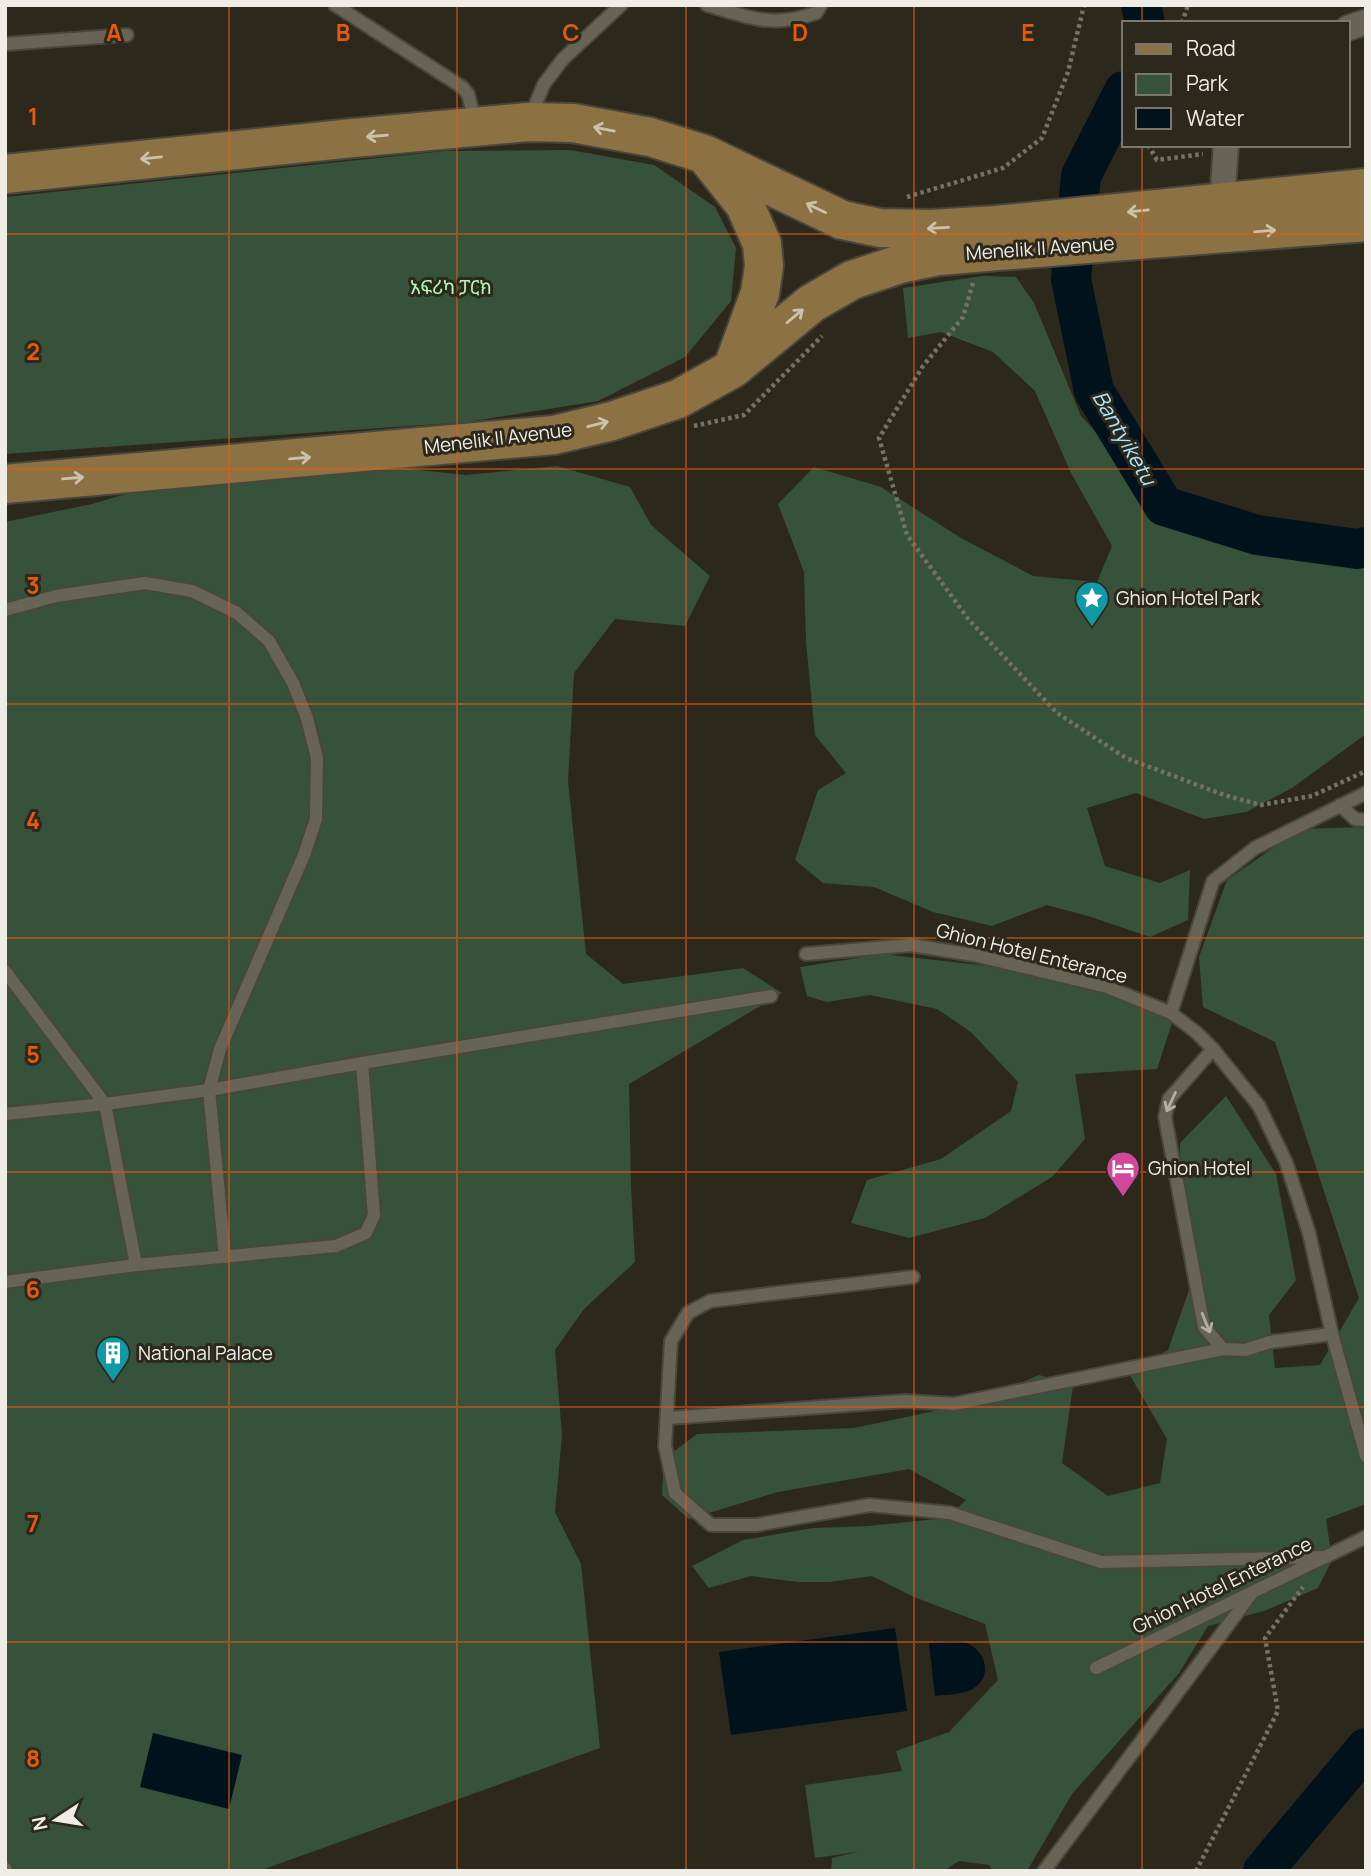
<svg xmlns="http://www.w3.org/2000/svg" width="1371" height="1876" viewBox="0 0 1371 1876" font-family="Manrope,'Noto Sans Ethiopic',sans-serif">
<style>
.green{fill:#36523a}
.water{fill:#00121b}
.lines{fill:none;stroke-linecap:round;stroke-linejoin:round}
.river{stroke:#00121b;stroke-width:40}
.lane-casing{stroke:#49473c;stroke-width:16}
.street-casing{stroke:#49473c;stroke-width:28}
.primary-casing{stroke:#49473c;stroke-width:42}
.path{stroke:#747166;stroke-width:4.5;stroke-dasharray:3.5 3.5;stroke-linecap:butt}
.lane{stroke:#676456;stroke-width:12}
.street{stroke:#676456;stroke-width:24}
.primary{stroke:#8c7143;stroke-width:38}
.oneway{stroke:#ccc2ac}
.oneway2{stroke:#b2afa5}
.grid{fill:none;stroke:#e8590c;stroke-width:2;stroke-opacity:0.55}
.labels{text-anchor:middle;stroke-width:6;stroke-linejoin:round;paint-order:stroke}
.street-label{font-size:19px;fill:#efede5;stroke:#2c291c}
.park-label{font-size:19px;fill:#aff8b9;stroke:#2c291c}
.poi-label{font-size:19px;fill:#efede5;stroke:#2c291c;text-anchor:start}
.water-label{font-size:21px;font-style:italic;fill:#ade6fe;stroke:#2c291c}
.grid-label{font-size:23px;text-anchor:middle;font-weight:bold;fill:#e8590c;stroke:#2c291c;stroke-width:6;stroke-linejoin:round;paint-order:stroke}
</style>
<rect width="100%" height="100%" fill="#2c291c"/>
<!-- green -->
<g class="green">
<polygon points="570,150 654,165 715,207 736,248 731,301 685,357 598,401 467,422 5,454 5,197 445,151"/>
<polygon points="982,276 1016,277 1034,303 1081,416 1144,485 1218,532 1316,540 1366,530 1366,734 1292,788 1246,812 1204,819 1136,793 1087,808 1105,866 1160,883 1190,870 1188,920 1150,937 1088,916 1047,905 992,926 933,912 874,887 823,883 795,860 818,790 846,773 815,735 806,642 804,572 778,504 814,467 881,487 961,538 1033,576 1097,582 1112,546 1071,473 1035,391 993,352 941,332 908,338 903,288"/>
<polygon points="372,465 466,475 557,466 630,487 651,525 710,576 685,626 615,619 574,673 568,781 586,954 623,984 743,968 782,993 629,1084 631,1186 635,1262 584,1309 555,1350 562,1435 555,1512 581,1564 600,1748 259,1871 5,1871 5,522 92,504 140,490"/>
<polygon points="1366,827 1366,1504 1326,1519 1332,1560 1318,1588 1264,1611 1208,1626 1179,1673 1072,1794 1027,1871 993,1871 989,1865 959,1861 944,1871 831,1871 832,1858 857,1852 815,1858 805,1785 902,1771 896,1751 949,1732 998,1680 985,1624 914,1597 872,1576 829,1582 799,1582 751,1576 709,1588 692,1566 743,1540 813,1528 868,1526 947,1518 966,1500 909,1469 778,1492 689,1519 662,1495 664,1459 697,1434 854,1428 935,1411 1003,1391 1039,1375 1073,1386 1062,1463 1108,1496 1160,1483 1167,1439 1128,1372 1168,1350 1190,1287 1181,1199 1180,1143 1226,1096 1276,1174 1296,1280 1269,1315 1275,1368 1320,1365 1359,1298 1275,1042 1203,1007 1199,957 1227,880 1300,829"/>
<polygon points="882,954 1034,971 1104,990 1173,1020 1157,1069 1075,1074 1085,1139 1052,1177 985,1218 909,1238 851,1223 867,1180 941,1159 1011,1111 1018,1082 971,1032 937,1009 870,995 827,1002 807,996 800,967"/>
</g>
<!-- water -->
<g class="water">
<polygon points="895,1628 907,1711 731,1735 719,1652"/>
<path d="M958 1641C981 1642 997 1674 974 1688 963 1695 948 1694 935 1696L929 1643Z"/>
<polygon points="153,1733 242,1755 229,1809 140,1787"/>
</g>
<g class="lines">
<!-- river -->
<g class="river">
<polyline points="1141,5 1145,23"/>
<polyline points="1124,91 1081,176 1071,279 1094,391 1164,506 1257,535 1357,549 1366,547"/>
<polyline points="1263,1871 1366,1748"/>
</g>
<!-- lane casing -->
<g class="lane-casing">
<g id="lane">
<polyline points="335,5 462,87 468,94 475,121"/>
<path d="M707 5C750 18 772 28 816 13L821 5"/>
<polyline points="5,44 127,35"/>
<polyline points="530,117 544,84 563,59 621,5"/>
<polyline points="5,610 56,596 145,583 192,591 237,613 269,641 293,683 307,718 317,758 316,819 304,855 220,1049 209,1090 225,1257"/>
<polyline points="1340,805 1355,819 1366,820"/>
<polyline points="806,954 911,945 974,955 1107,987 1171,1013 1197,1033 1213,1049 1259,1106 1286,1162 1309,1233 1332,1334 1366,1456"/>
<polyline points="5,971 105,1104 136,1265"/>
<polyline points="1171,1013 1213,881 1255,848 1366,793"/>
<polyline points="1213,1049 1169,1099 1165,1117 1204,1327 1223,1349 1245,1350 1270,1342 1332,1334"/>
<polyline points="5,1114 105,1104 209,1090 362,1063 771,996"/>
<polyline points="913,1277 710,1301 688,1313 671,1341 665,1446 675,1493 711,1525 756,1525 870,1505 950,1513 1101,1562 1326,1557"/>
<polyline points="5,1282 136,1265 336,1246 366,1233 374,1215 362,1063"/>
<polyline points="668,1418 905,1401 954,1404 1223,1349"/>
<polyline points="1096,1668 1366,1537"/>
<polyline points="5,1868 6,1871"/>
<polyline points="1044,1871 1252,1593"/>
</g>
</g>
<!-- street casing -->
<g class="street-casing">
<g id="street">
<polyline points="1348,28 1366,22"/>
<polyline points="1222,203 1226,145"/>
</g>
</g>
<!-- primary casing -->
<g class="primary-casing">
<g id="primary">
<polyline points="710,161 745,205 762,244 764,266 760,293 733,367"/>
<polyline points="5,174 353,138 528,122 573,123 650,137 704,154 842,220 880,228 931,229 996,225 1366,188"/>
<polyline points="5,484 554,435 612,421 678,399 732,369 812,303 852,280 900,264 939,256 998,251 1366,222"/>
</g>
</g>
<!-- path -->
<g class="path">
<polyline points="1182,23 1188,5"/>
<polyline points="1148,145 1157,160 1203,154"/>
<polyline points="907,197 1003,168 1042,138 1068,72 1084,5"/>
<polyline points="973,283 963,317 923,366 879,438 907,535 969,620 1057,713 1126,758 1224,795 1261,805 1312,796 1366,771"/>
<polyline points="694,426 744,415 822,336"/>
<polyline points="1196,1871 1278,1711 1265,1638 1303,1587"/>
</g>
<!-- lane -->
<use href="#lane" class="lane"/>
<!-- street -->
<use href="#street" class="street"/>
<!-- primary -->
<use href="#primary" class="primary"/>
</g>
<!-- one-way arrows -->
<defs><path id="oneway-shaft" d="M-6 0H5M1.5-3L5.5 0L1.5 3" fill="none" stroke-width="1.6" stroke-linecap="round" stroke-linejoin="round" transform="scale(1.75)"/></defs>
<g class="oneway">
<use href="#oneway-shaft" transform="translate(604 129) rotate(-169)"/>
<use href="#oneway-shaft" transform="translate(377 136) rotate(175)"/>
<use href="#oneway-shaft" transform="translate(151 158) rotate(174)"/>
<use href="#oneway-shaft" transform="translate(816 208) rotate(-154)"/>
<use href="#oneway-shaft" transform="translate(1138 211) rotate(174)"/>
<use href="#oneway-shaft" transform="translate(938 228) rotate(177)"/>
<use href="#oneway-shaft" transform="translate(1265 231) rotate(-5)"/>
<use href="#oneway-shaft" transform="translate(795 316) rotate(-40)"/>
<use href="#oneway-shaft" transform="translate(598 424) rotate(-14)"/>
<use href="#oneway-shaft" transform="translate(300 458) rotate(-5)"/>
<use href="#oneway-shaft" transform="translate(73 478) rotate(-5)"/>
</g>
<g class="oneway2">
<use href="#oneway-shaft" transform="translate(1171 1102) rotate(115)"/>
<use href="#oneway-shaft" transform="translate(1206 1323) rotate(68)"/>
</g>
<!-- grid -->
<path class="grid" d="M229 5V1871M457 5V1871M686 5V1871M914 5V1871M1142 5V23M1142 145V1871M5 234H1366M5 469H1366M5 704H1366M5 938H1366M5 1172H1366M5 1407H1366M5 1642H1366"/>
<!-- icons -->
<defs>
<g id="sight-pin" transform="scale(1.75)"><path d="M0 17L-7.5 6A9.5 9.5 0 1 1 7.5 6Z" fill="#0f9aa8" stroke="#2c291c"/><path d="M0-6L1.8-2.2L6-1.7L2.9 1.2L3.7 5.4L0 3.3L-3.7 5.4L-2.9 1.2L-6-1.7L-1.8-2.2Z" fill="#fff"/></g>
<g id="hotel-pin" transform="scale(1.75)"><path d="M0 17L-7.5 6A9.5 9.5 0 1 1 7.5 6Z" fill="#d1479c" stroke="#2c291c"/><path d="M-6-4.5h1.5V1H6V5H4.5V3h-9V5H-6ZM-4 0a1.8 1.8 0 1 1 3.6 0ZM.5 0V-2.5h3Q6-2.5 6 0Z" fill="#fff"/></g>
<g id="building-pin" transform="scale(1.75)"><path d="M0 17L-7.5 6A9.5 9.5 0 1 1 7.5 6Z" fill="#0f9aa8" stroke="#2c291c"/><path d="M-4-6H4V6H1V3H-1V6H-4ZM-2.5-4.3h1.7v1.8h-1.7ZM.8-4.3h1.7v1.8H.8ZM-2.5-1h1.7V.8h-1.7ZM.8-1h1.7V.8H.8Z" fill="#fff"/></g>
</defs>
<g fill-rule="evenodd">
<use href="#sight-pin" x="1092" y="598"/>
<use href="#hotel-pin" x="1123" y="1168"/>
<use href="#building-pin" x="113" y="1353"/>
</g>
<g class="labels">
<!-- street labels -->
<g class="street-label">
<text transform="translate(1040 248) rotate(-4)" y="7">Menelik II Avenue</text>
<text transform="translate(498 438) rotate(-7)" y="7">Menelik II Avenue</text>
<text transform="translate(1032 953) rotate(14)" y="7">Ghion Hotel Enterance</text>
<text transform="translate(1222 1585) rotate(-26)" y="7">Ghion Hotel Enterance</text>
</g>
<!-- park labels -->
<g class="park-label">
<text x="451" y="294">አፍሪካ ፓርክ</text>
</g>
<!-- poi labels -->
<g class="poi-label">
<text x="1116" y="605">Ghion Hotel Park</text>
<text x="1148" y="1175">Ghion Hotel</text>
<text x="138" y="1360">National Palace</text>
</g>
<!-- water labels -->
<g class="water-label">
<text transform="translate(1124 438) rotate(60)" y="7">Bantyiketu</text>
</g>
</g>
<g class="grid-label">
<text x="114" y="41">A</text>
<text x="343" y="41">B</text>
<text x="571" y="41">C</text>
<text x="800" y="41">D</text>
<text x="1028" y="41">E</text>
<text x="33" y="125">1</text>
<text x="33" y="360">2</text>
<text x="33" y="594">3</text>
<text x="33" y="829">4</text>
<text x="33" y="1063">5</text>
<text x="33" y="1298">6</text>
<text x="33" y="1532">7</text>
<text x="33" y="1767">8</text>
</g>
<!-- border -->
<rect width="1371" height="1876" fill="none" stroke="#efede5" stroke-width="14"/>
<!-- legend -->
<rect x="1122" y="21" width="228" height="126" fill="#2c291c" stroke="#7a776c" stroke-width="2"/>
<rect x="1136" y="44" width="35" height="10" fill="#8c7143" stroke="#7a776c" stroke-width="2"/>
<text x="1186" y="56" font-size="21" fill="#efede5">Road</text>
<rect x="1136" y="74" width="35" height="21" fill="#36523a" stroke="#7a776c" stroke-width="2"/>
<text x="1186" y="91" font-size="21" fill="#efede5">Park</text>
<rect x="1136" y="108" width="35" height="21" fill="#00121b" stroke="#7a776c" stroke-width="2"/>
<text x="1186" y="126" font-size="21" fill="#efede5">Water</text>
<!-- north arrow -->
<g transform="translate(56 1820) rotate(258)" stroke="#2c291c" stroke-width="5" paint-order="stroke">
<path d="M0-5L12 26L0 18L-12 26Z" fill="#efede5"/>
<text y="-10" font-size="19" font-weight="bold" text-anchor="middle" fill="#efede5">N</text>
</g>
</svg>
